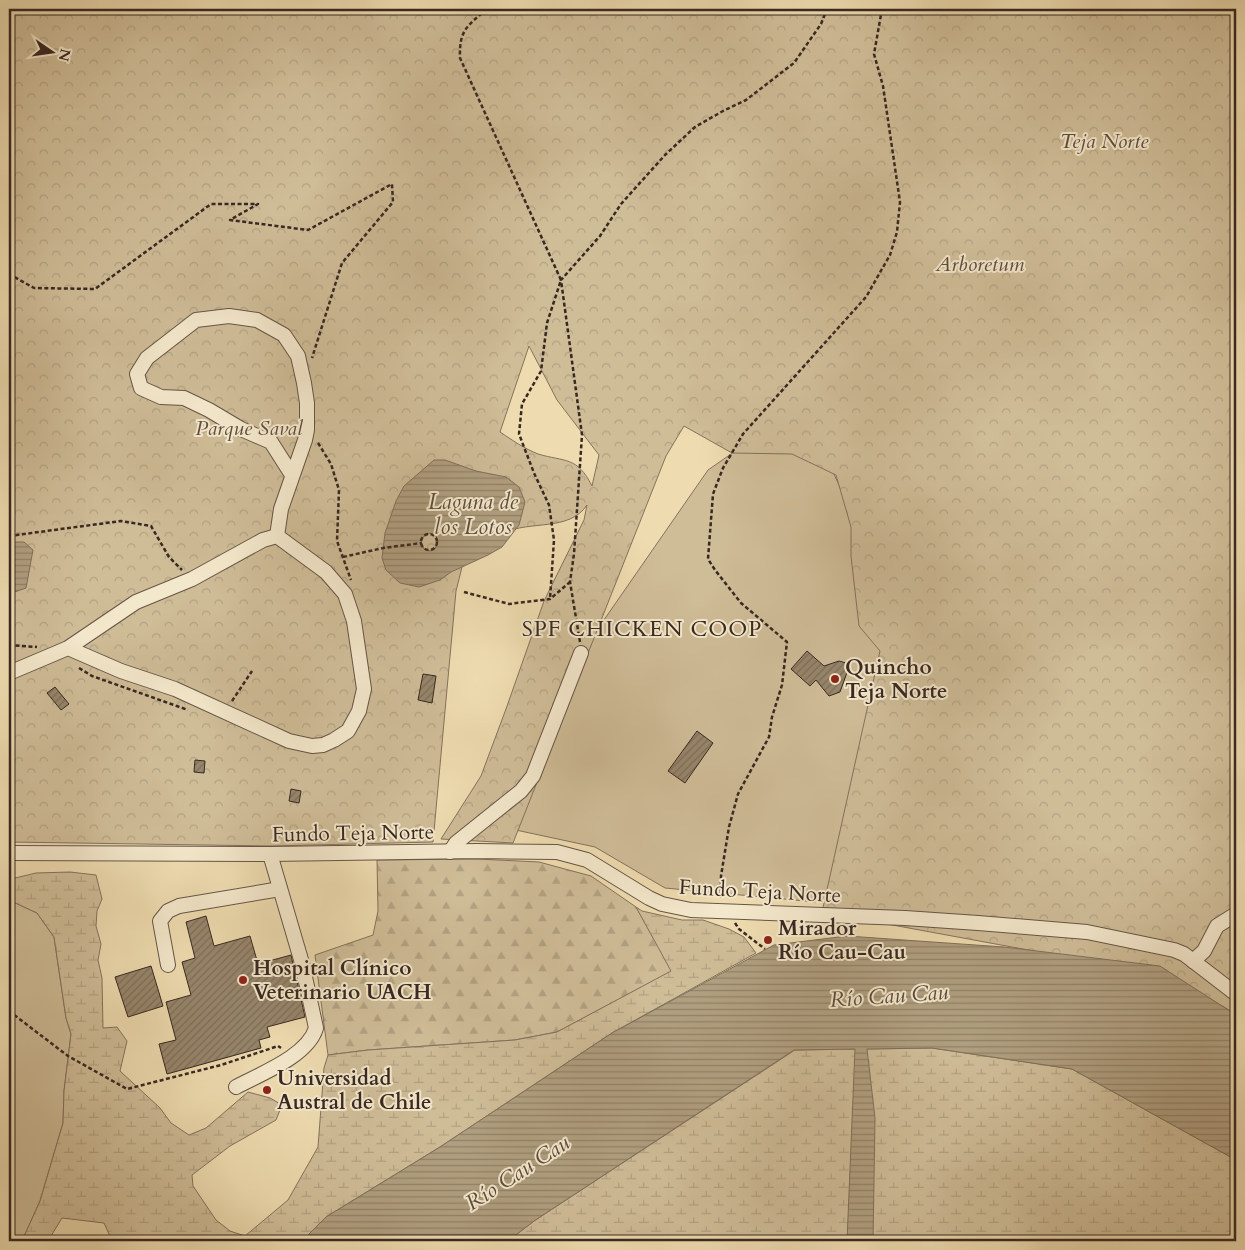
<svg xmlns="http://www.w3.org/2000/svg" width="1245" height="1250" viewBox="0 0 1245 1250" font-family="Cardo,serif">
<style>
.grass{fill:#cfbd98;stroke:#84725d}
.forest{fill:url(#forest-firs);stroke:#84725d}
.wetland{fill:url(#wetland-marsh);stroke:#84725d}
.park{fill:url(#park-crowns);stroke:#84725d;fill-rule:evenodd}
.water{fill:url(#water-rules);stroke:#806f5a;fill-rule:evenodd}
.building{fill:url(#building-hatch);stroke:#382822}
.lines{fill:none;stroke-linecap:round;stroke-linejoin:round}
.minor-casing{stroke:#665546;stroke-width:16}
.path{stroke:#382822;stroke-width:2.5;stroke-dasharray:4 2.5;stroke-linecap:butt}
.minor{stroke:#f4e8cc;stroke-width:14}
.poi-dot{fill:#8f2418;stroke:#f4e8cc;stroke-width:2}
.labels{text-anchor:middle;stroke-width:4;stroke-linejoin:round;paint-order:stroke}
.park-label{font-size:21px;font-style:italic;fill:#5e4d40;stroke:#f4e8cc}
.poi-label{font-size:21px;font-weight:bold;fill:#382822;stroke:#f4e8cc;text-anchor:start}
.street-label{font-size:21px;fill:#382822;stroke:#f4e8cc}
.water-label{font-size:22px;font-style:italic;fill:#5c4c3e;stroke:#f4e8cc}
.neighbourhood-label{font-size:22px;letter-spacing:1px;fill:#382822;stroke:#f4e8cc}
</style>
<defs>
<pattern id="forest-firs" width="22" height="20" patternUnits="userSpaceOnUse" patternTransform="scale(1.25)"><rect width="22" height="20" fill="#cfbd98"/><path d="M5 1l3.5 6h-7zM16 11l3.5 6h-7z" fill="#b2a283"/></pattern>
<pattern id="wetland-marsh" width="20" height="14" patternUnits="userSpaceOnUse" patternTransform="scale(1.25)"><rect width="20" height="14" fill="#cfbd98"/><path d="M1 5h8M5 5V1M11 12h8M15 12V8" fill="none" stroke="#b2a283"/></pattern>
<pattern id="park-crowns" width="20" height="18" patternUnits="userSpaceOnUse" patternTransform="scale(1.25)"><rect width="20" height="18" fill="#cfbd98"/><path d="M2 6a3 3 0 1 1 6 0M12 15a3 3 0 1 1 6 0" fill="none" stroke="#b2a283"/></pattern>
<pattern id="water-rules" width="6" height="5" patternUnits="userSpaceOnUse" patternTransform="scale(1.25)"><rect width="6" height="5" fill="#b09f80"/><path d="M0 2.5h6" fill="none" stroke="#908268"/></pattern>
<pattern id="building-hatch" width="6" height="6" patternUnits="userSpaceOnUse" patternTransform="scale(1.25)"><rect width="6" height="6" fill="#97866c"/><path d="M-1 1l2-2M0 6l6-6M5 7l2-2" fill="none" stroke="#7c6e58"/></pattern>
</defs>
<rect width="100%" height="100%" fill="#eedcb0"/>
<filter id="stains"><feTurbulence type="fractalNoise" baseFrequency=".004" numOctaves="4"/><feColorMatrix values="0 0 0 0 .2 0 0 0 0 .09 0 0 0 0 .02 0 0 0 .5 -.17"/></filter>
<radialGradient id="worn" r=".72"><stop offset=".6" stop-color="#630" stop-opacity="0"/><stop offset="1" stop-color="#630" stop-opacity=".3"/></radialGradient>
<!-- grass -->
<g class="grass">
<polygon points="793,411 824,453 897,608 838,904 665,888 595,847 460,818 581,653 708,470"/>
<polygon points="9,900 37,913 54,937 66,1018 71,1034 64,1091 63,1123 40,1201 22,1241 9,1241"/>
</g>
<!-- forest -->
<polygon class="forest" points="477,859 539,862 591,876 636,907 672,971 557,1032 515,1040 368,1050 328,1055 315,955 373,935 378,911 377,860"/>
<!-- wetland -->
<g class="wetland">
<polygon points="70,872 96,875 102,899 97,911 96,926 101,944 98,960 102,978 103,1028 117,1027 127,1041 120,1071 160,1108 171,1123 189,1135 206,1128 248,1092 270,1098 282,1105 276,1120 230,1146 192,1175 193,1186 216,1220 230,1231 245,1236 288,1200 318,1147 324,1068 328,1055 368,1050 515,1040 557,1032 671,971 636,907 642,911 682,920 703,920 729,929 744,937 756,953 612,1033 440,1147 326,1217 302,1241 112,1241 104,1223 62,1218 48,1241 22,1241 40,1201 63,1123 64,1091 71,1034 66,1018 54,937 37,913 9,900 9,883 11,879 36,873"/>
<polygon points="932,1048 1072,1069 1236,1160 1236,1241 508,1241 534,1221 795,1050"/>
</g>
<!-- park -->
<path class="park" d="M9 9H1236V1014L1158 969 1039 952 822 912 880 651 859 626 851 556V527L836 475 792 454 732 453 684 426 666 456 513 843 441 839 481 776 506 709 544 601 584 520 587 505C569 532 530 520 504 533 490 540 477 551 464 559L456 591 433 842 272 846 9 842ZM529 346 557 400 599 455 592 486C577 456 565 462 538 454 525 449 512 440 500 432Z"/>
<!-- water -->
<g class="water">
<path d="M434 460H445L476 471 506 477 519 487 525 502 519 525 502 547 488 555 451 572 440 580 419 587 400 583 386 570 382 558 385 533 396 501 404 486ZM430 533 436 536 438 541 435 549 430 551 424 549 421 542 423 537Z"/>
<polygon points="9,542 24,542 33,550 26,588 9,594"/>
<polygon points="847,936 1004,947 1160,966 1236,1015 1236,1160 1072,1069 932,1048 867,1049 875,1118 873,1241 847,1241 855,1049 794,1050 534,1221 508,1241 302,1241 326,1217 440,1147 612,1033 774,945"/>
</g>
<!-- building -->
<g class="building">
<polygon points="807,651 824,666 839,661 846,663 849,667 840,692 829,696 816,680 810,686 791,669"/>
<polygon points="423,674 436,676 432,703 418,700"/>
<polygon points="55,687 69,704 61,710 47,693"/>
<polygon points="697,731 713,743 685,783 668,771"/>
<polygon points="195,760 205,761 204,773 194,772"/>
<polygon points="291,789 301,791 299,803 289,801"/>
<polygon points="206,916 214,946 250,936 258,964 291,955 305,1017 267,1027 270,1037 259,1040 261,1048 167,1074 159,1044 176,1040 166,1002 191,995 182,962 195,958 186,922"/>
<polygon points="151,966 163,1006 128,1017 115,977"/>
</g>
<g class="lines">
<!-- minor casing -->
<g class="minor-casing">
<g id="minor">
<polyline points="277,536 281,509 305,440 307,430 307,403 304,383 298,356 284,335 257,320 229,316 196,320 147,358 137,374 141,388 161,397 184,398 209,410 241,429 271,442 292,475"/>
<polyline points="9,673 68,648 136,602 192,579 263,540 277,536 326,572 345,594 354,621 364,689 359,711 348,731 334,740 323,745 312,746 289,741 175,689 121,671 68,648"/>
<polyline points="450,852 456,843 521,791 533,776 581,653"/>
<polyline points="9,853 270,854 477,851 557,852 587,860 649,898 662,904 691,910 905,918 978,923 1087,932 1174,950 1184,954 1236,994"/>
<polyline points="1193,961 1204,951 1217,926 1236,914"/>
<polyline points="168,965 160,921 168,911 179,906 280,889"/>
<path d="M236 1087C260 1074 308 1056 316 1028L302 963 270 854"/>
</g>
</g>
<!-- path -->
<g class="path">
<path d="M487 9C467 26 459 30 460 58L561 280 547 323 541 371 522 404 519 434 534 473 549 505 554 540 550 599"/>
<polyline points="9,274 34,288 95,289 211,204 258,204 230,220 308,230 392,184 393,202 342,263 312,358"/>
<polyline points="318,443 331,464 339,490 337,541 351,580"/>
<circle cx="429" cy="542" r="8"/>
<polyline points="9,536 121,521 151,526 169,557 182,570"/>
<polyline points="343,557 383,548 422,543"/>
<polyline points="464,592 509,604 550,599 570,582"/>
<polyline points="580,642 570,582 574,554 582,435 561,280 600,236 621,204 665,155 695,127 723,111 746,100 794,63 821,24 827,9"/>
<polyline points="9,645 37,647"/>
<polyline points="79,668 92,676 188,710"/>
<polyline points="232,701 252,671"/>
<polyline points="721,898 721,876 729,827 738,794 769,737 772,717 782,685 787,642 741,603 715,570 708,559 713,494 723,468 743,434 866,297 890,255 897,232 900,202 883,86 874,54 882,9"/>
<polyline points="735,923 739,929 765,949"/>
<polyline points="9,1011 68,1056 127,1089 221,1065 278,1046 281,1048"/>
</g>
<!-- minor -->
<use href="#minor" class="minor"/>
</g>
<!-- markers -->
<g class="poi-dot">
<circle cx="835" cy="679" r="5"/>
<circle cx="768" cy="940" r="5"/>
<circle cx="243" cy="980" r="5"/>
<circle cx="267" cy="1090" r="5"/>
</g>
<g class="labels">
<!-- park labels -->
<g class="park-label">
<text x="1104" y="148">Teja Norte</text>
<text x="980" y="271">Arboretum</text>
<text x="249" y="435">Parque Saval</text>
</g>
<!-- poi labels -->
<g class="poi-label">
<text x="845" y="674">Quincho<tspan x="845" dy="24">Teja Norte</tspan></text>
<text x="778" y="935">Mirador<tspan x="778" dy="24">Río Cau-Cau</tspan></text>
<text x="253" y="975">Hospital Clínico<tspan x="253" dy="24">Veterinario UACH</tspan></text>
<text x="277" y="1085">Universidad<tspan x="277" dy="24">Austral de Chile</tspan></text>
</g>
<!-- street labels -->
<g class="street-label">
<text transform="translate(353 833) rotate(-1)" y="7">Fundo Teja Norte</text>
<text transform="translate(760 891) rotate(3)" y="7">Fundo Teja Norte</text>
</g>
<!-- water labels -->
<g class="water-label">
<text x="473" y="509">Laguna de<tspan x="473" dy="25">los Lotos</tspan></text>
<text transform="translate(889 995) rotate(-4)" y="8">Río Cau Cau</text>
<text transform="translate(517 1172) rotate(-33)" y="8">Río Cau Cau</text>
</g>
<!-- neighbourhood labels -->
<g class="neighbourhood-label">
<text x="642" y="636">SPF CHICKEN COOP</text>
</g>
</g>
<!-- margin -->
<rect width="1245" height="1250" fill="none" stroke="#eedcb0" stroke-width="30"/>
<rect x="10" y="10" width="1225" height="1230" fill="none" stroke="#382822" stroke-width="2.5"/>
<rect x="15" y="15" width="1215" height="1220" fill="none" stroke="#382822"/>
<!-- north arrow -->
<g transform="translate(52 52) rotate(103)" stroke="#f4e8cc" stroke-width="4" paint-order="stroke">
<path d="M0-4L9 19L0 12L-9 19Z" fill="#382822"/>
<text y="-8" font-size="14" font-weight="bold" text-anchor="middle" fill="#382822">N</text>
</g>
<rect width="100%" height="100%" filter="url(#stains)"/>
<rect width="100%" height="100%" fill="url(#worn)"/>
</svg>
